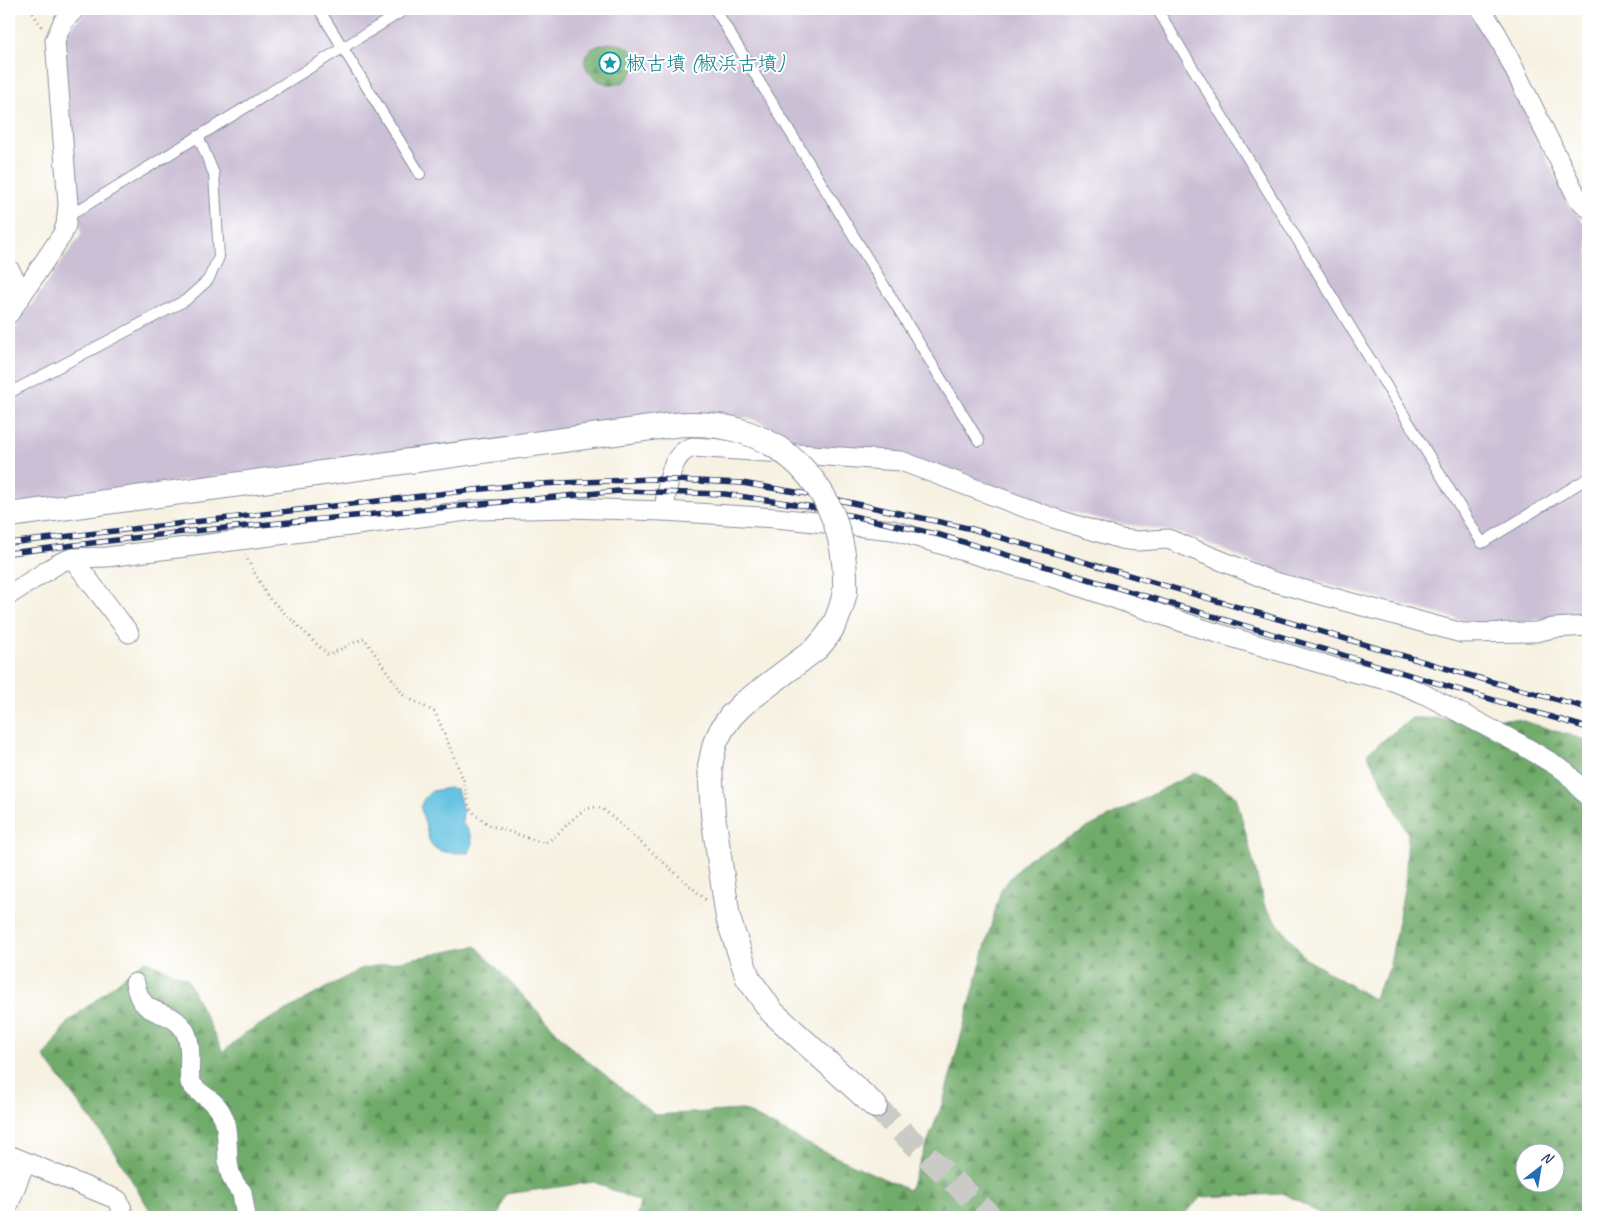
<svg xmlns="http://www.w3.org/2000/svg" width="1597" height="1226" viewBox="0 0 1597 1226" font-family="Caveat,'Klee One',sans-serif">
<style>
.industrial{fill:#cbbfd5}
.forest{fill:url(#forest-firs);stroke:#466d64;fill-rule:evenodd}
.water{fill:#63c2e1;stroke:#3f78a0}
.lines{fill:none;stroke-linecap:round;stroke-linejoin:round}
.tertiary-tunnel{stroke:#cacac7;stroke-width:24;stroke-dasharray:24 12;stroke-linecap:butt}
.service-casing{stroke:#8890a0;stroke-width:12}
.minor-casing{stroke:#8890a0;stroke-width:21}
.tertiary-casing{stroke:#8890a0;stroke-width:26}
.path{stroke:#8890a0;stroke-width:3;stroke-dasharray:1 4;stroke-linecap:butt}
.service{stroke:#fff;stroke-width:10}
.minor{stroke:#fff;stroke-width:19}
.tertiary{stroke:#fff;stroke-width:24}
.rail-casing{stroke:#1b2f5e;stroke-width:5.5}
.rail{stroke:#fff;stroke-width:4;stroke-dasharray:11;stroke-linecap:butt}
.tertiary-bridge-casing{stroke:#8890a0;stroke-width:26;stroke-linecap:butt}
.tertiary-bridge{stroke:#fff;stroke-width:24}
.labels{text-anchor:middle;stroke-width:4;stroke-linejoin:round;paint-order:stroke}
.culture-label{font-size:20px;fill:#0d838f;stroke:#fff;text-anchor:start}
</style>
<defs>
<pattern id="forest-firs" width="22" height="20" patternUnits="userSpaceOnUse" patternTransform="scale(1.25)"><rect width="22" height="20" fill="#71ab6a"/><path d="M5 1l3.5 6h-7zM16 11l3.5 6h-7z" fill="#5c8c5a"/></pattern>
</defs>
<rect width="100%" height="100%" fill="#fff"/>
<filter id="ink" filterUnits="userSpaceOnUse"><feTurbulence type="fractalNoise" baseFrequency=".02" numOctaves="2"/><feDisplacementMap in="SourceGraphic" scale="10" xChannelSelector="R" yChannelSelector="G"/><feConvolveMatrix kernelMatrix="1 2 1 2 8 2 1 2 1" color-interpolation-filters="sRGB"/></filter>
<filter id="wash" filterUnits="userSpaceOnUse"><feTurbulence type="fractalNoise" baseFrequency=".0096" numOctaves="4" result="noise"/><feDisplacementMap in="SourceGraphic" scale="20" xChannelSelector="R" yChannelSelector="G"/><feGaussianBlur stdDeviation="1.12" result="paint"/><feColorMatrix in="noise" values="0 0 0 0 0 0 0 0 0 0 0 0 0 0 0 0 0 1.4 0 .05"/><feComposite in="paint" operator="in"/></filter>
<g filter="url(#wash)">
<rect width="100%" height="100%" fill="#f6f1e1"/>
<!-- industrial -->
<polygon class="industrial" points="88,9 1472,9 1489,31 1566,201 1588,229 1588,616 1477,624 1272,570 1198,539 1175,532 1113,522 811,448 799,444 778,430 753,419 721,414 411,451 9,504 9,337 81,235 63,40 66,33"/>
<!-- forest -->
<g class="forest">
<path d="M609 43C622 44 632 46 637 60 624 119 546 54 609 43Z"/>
<path d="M1412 718 1517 719 1588 741V1217H1326L1285 1194 1201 1197 1182 1217H637L640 1202 594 1182 506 1194 498 1217H154L111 1146 44 1057 67 1023 145 960 187 979 223 1052 245 1033 360 969 476 946 574 1050 655 1115 743 1110 816 1148 909 1190 943 1102 1001 889 1027 859 1196 772 1236 796 1265 907 1305 958 1373 999 1389 969 1405 884 1408 834 1367 753ZM1524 1154H1554V1184H1524Z"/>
</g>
<!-- water -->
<path class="water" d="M449 788 457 789 463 811 462 823C471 832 475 841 469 853 461 852 449 854 441 851 427 845 429 837 426 826 421 808 416 805 432 791Z"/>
</g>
<g filter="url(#ink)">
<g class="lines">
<!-- tertiary-tunnel -->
<polyline class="tertiary-tunnel" points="875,1106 991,1217"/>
<!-- service casing -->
<g class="service-casing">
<g id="service">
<polyline points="319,9 420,174"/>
<polyline points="715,9 979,441"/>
<polyline points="1157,9 1482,543 1588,478"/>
<polyline points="67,217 406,9"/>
<polyline points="9,393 186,300 208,280 219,257 214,174 198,136"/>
</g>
</g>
<!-- minor casing -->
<g class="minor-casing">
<g id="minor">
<polyline points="1481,9 1497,34 1577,197 1588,208"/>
<polyline points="9,269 23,293"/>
<polyline points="9,314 62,235 66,225 68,204 55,40 63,22 75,9"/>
<path d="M664 511C667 490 669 453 693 447L901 461 1053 518 1121 539 1137 541 1168 539 1271 581 1462 633 1536 632 1553 628 1588 626"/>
<polyline points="72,558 129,633"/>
<polyline points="9,595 59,563 72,558 107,557 475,510 569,508 664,511 776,518 893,530 1061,580 1200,628 1343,670 1393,681 1422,693 1522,745 1565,771 1588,797"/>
<path d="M135 983C142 1022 170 1005 185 1031 193 1047 188 1065 190 1082 199 1097 217 1098 224 1119 232 1146 220 1172 242 1192L246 1217"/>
<polyline points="9,1155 118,1200 122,1209 119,1217"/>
<polyline points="9,1204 25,1162"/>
</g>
</g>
<!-- tertiary casing -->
<g class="tertiary-casing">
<g id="tertiary">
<polyline points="9,515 315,474"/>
<path d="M845 592C840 615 834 630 817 648L743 704 731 716 722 729 715 743 710 766 713 815 728 918 748 978 772 1012 875 1106"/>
</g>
</g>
<!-- path -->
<g class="path">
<polyline points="30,9 43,29"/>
<path d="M245 555 268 597 328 655 364 638 404 696 435 712 464 781 469 807 475 814 489 825 543 843C564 837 579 799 603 809L706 900"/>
</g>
<!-- service -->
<use href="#service" class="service"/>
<!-- minor -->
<use href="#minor" class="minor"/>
<!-- tertiary -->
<use href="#tertiary" class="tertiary"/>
<!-- rail casing -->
<g class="rail-casing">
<g id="rail">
<polyline points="9,543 518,485 651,479 742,483 825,497 972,529 1489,681 1588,708"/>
<polyline points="9,553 183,532 619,491 725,494 807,506 940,535 1588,728"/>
</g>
</g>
<!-- rail -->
<use href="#rail" class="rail"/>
<!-- tertiary-bridge casing -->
<g class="tertiary-bridge-casing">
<path id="tertiary-bridge" d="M315 474 673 425C778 415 849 488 845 592"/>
</g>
<!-- tertiary-bridge -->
<use href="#tertiary-bridge" class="tertiary-bridge"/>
</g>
</g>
<!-- icons -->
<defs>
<g id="sight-ring" transform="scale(1.125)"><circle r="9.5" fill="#fff" stroke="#0f9aa8" stroke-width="1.5"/><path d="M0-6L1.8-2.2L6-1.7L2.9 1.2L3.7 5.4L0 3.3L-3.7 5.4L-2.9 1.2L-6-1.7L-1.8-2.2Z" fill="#0f9aa8"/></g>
</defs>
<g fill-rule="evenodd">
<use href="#sight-ring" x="610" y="63"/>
</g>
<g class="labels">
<!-- culture labels -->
<g class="culture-label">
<text x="626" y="70">椒古墳 (椒浜古墳)</text>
</g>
</g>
<!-- margin -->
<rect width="1597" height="1226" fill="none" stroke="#fff" stroke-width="30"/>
<!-- north arrow -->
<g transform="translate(1540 1168) rotate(31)"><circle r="24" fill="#ffffff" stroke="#a4acbf"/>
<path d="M0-4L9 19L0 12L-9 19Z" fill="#1f6fb2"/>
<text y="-8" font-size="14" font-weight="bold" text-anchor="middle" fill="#1b2f5e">N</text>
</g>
</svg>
